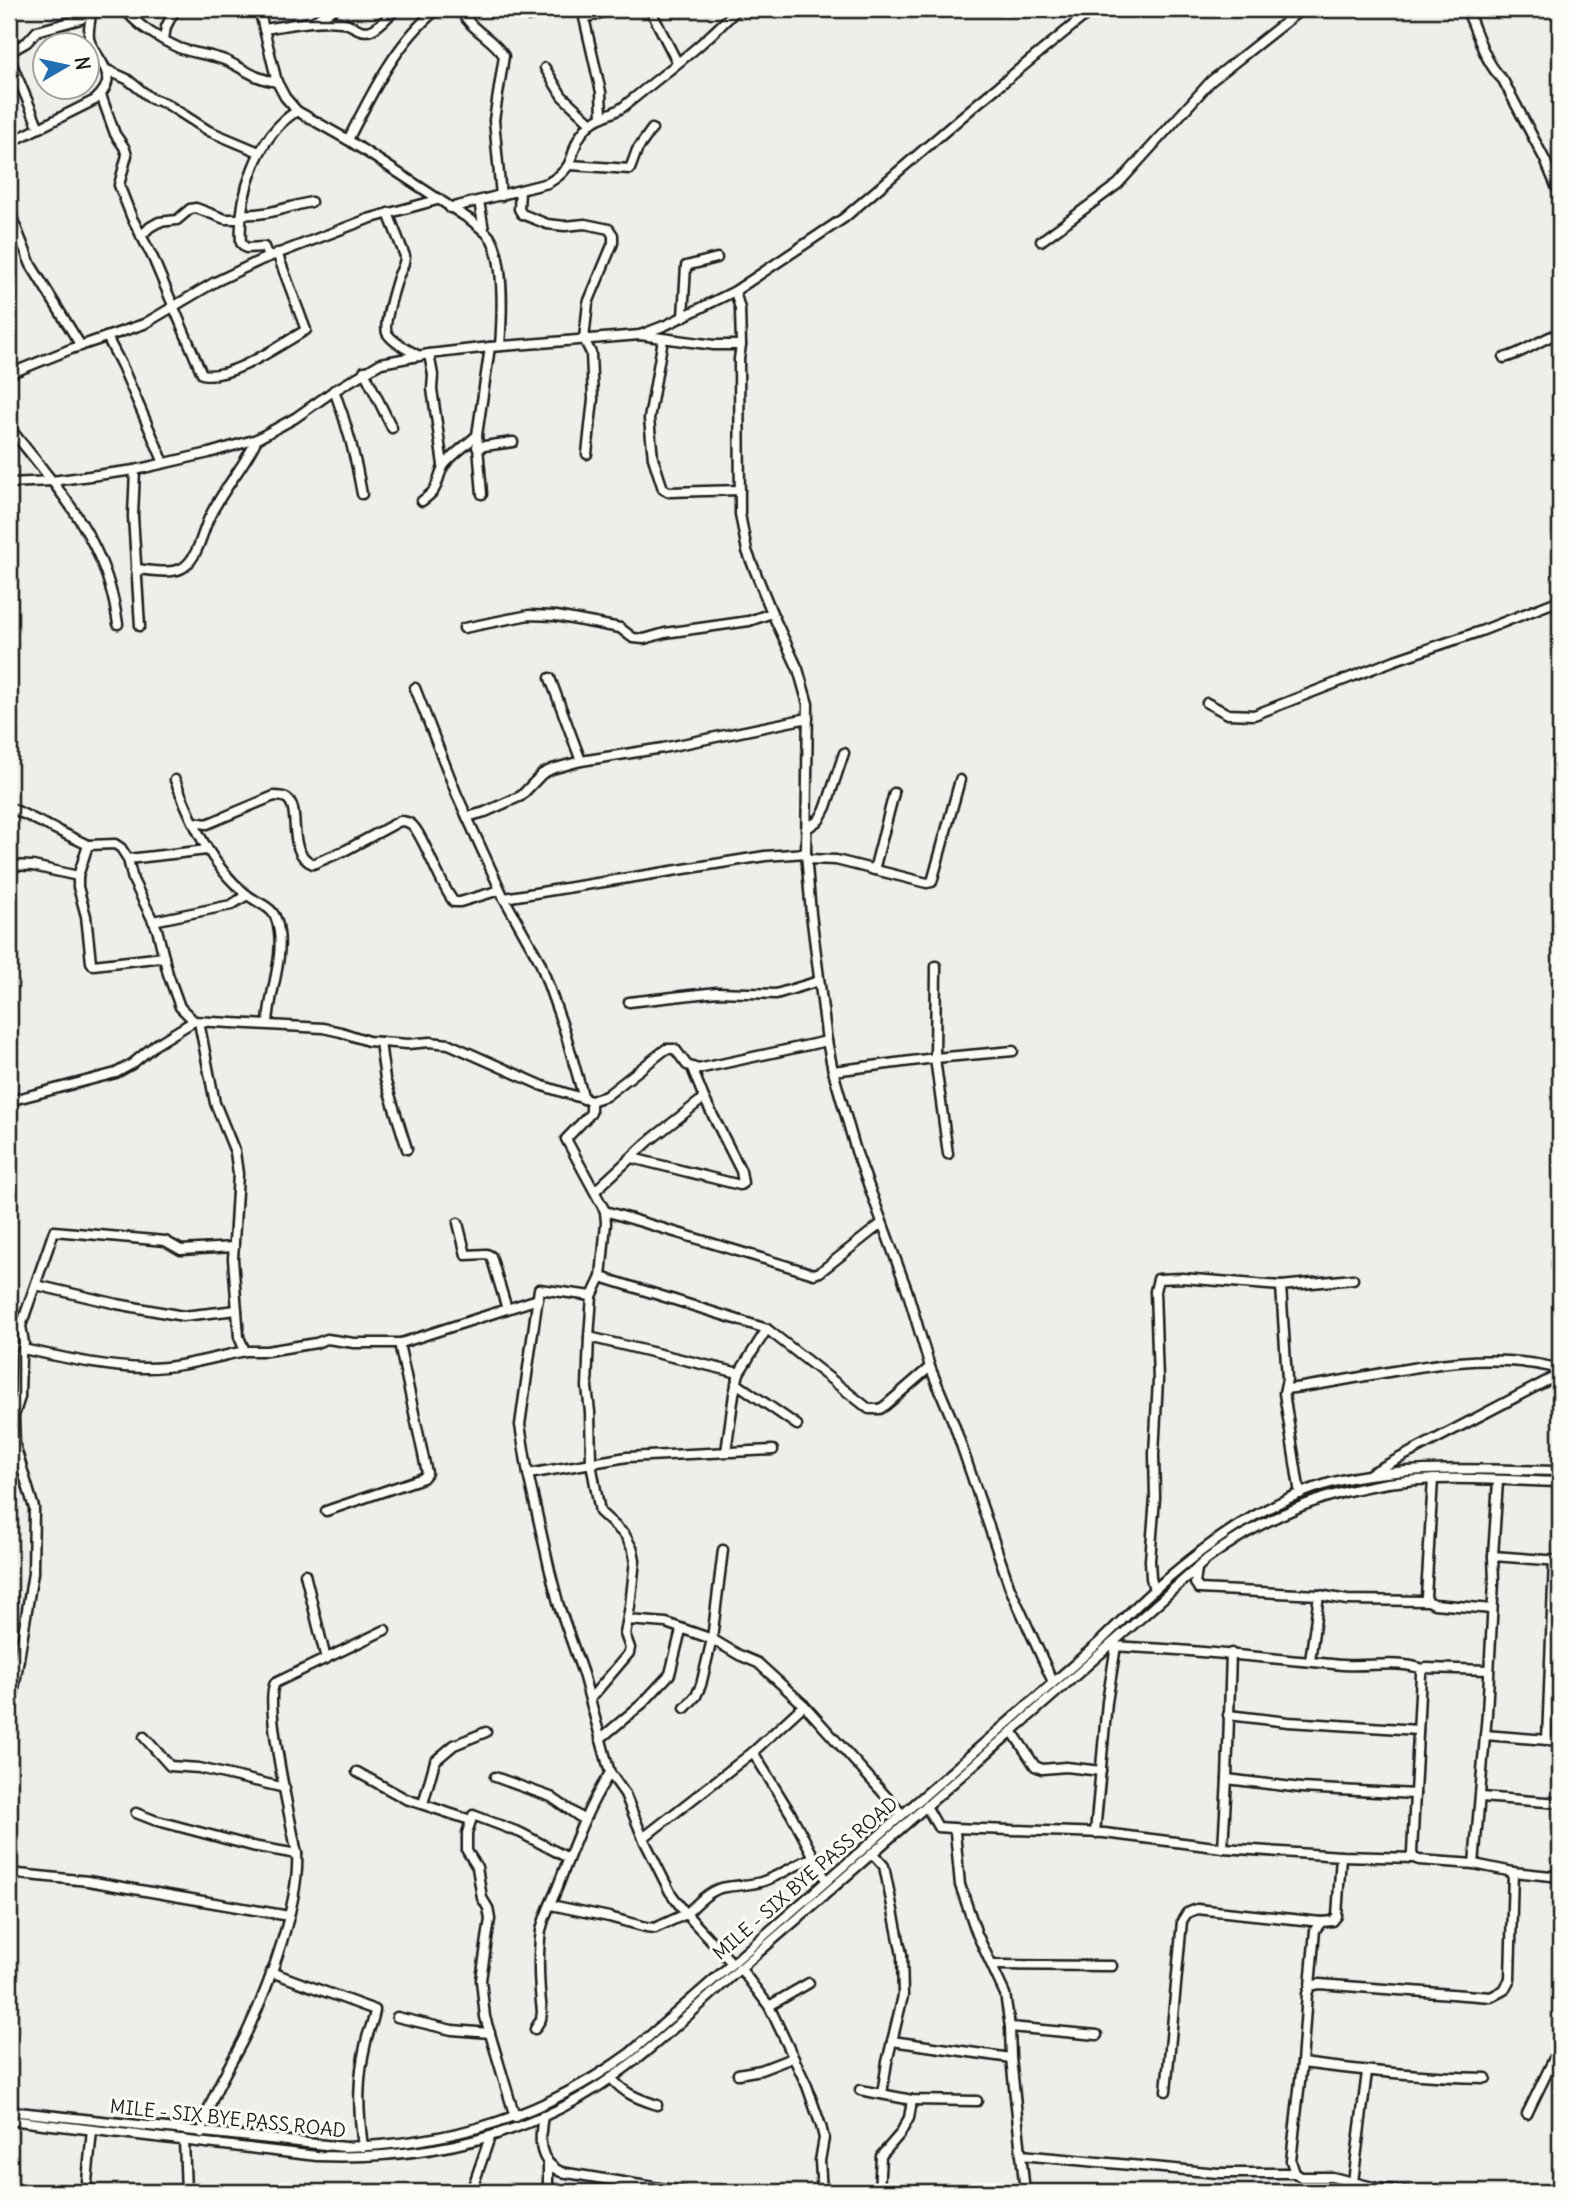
<svg xmlns="http://www.w3.org/2000/svg" width="1569" height="2201" viewBox="0 0 1569 2201" font-family="Delius,sans-serif">
<style>
.lines{fill:none;stroke-linecap:round;stroke-linejoin:round}
.minor-casing{stroke:#1c1c1c;stroke-width:13}
.minor{stroke:#fdfcf7;stroke-width:8}
.labels{text-anchor:middle;stroke-width:6;stroke-linejoin:round;paint-order:stroke}
.street-label{font-size:19px;fill:#1c1c1c;stroke:#fdfcf7}
</style>
<rect width="100%" height="100%" fill="#f0eeea"/>
<filter id="ink" filterUnits="userSpaceOnUse"><feTurbulence type="fractalNoise" baseFrequency=".0143" numOctaves="2"/><feDisplacementMap in="SourceGraphic" scale="14" xChannelSelector="R" yChannelSelector="G"/><feConvolveMatrix kernelMatrix="1 2 1 2 8 2 1 2 1" color-interpolation-filters="sRGB"/></filter>
<g filter="url(#ink)">
<g class="lines">
<!-- minor casing -->
<g class="minor-casing">
<g id="minor">
<path d="M125 9C136 25 161 40 179 48 194 54 211 54 227 61 246 70 255 79 277 82"/>
<path d="M259 9 277 82 285 97 297 111 348 140 472 221C479 227 487 232 492 240 505 266 502 318 500 346"/>
<path d="M460 9C471 31 492 37 504 56L494 120 501 196"/>
<polyline points="527,9 529,16"/>
<polyline points="582,9 601,92 602,117"/>
<polyline points="650,9 677,62"/>
<path d="M1466 9C1478 33 1483 60 1503 80L1545 160 1560 196"/>
<polyline points="585,18 612,9"/>
<polyline points="314,21 334,9"/>
<path d="M264 29C289 25 316 19 341 22 352 23 359 34 371 30 380 27 389 15 396 9"/>
<polyline points="164,39 166,27 175,9"/>
<polyline points="9,56 13,50 27,42 37,31 81,19 92,10"/>
<polyline points="9,57 39,128"/>
<polyline points="545,68 562,96 591,123"/>
<polyline points="107,70 127,79 152,99 165,103 209,131 259,152"/>
<path d="M101 95 115 134 124 147 127 155 119 185 132 218 153 258 202 374C230 381 281 344 306 330L277 253"/>
<path d="M348 140C370 96 398 39 438 9"/>
<path d="M9 143 95 100C121 77 100 64 90 42 86 32 92 19 91 9"/>
<polyline points="570,165 630,169 637,150 652,129"/>
<polyline points="520,191 519,209 522,214 547,224 565,226 585,224 609,229 613,235 613,243 588,303 584,339 591,353 593,399 587,454"/>
<polyline points="479,201 484,230"/>
<path d="M450 208 548 183C581 164 566 151 586 128 595 117 612 115 623 107 662 75 704 45 737 9"/>
<polyline points="9,210 31,265 81,346"/>
<path d="M388 213 405 256C405 265 401 270 398 277 395 287 383 325 387 333 393 343 409 350 419 356"/>
<path d="M242 214C267 216 286 207 311 202"/>
<polyline points="141,236 150,227 159,222 177,220 190,209 196,208 225,219 241,219"/>
<polyline points="1041,241 1118,184 1211,81 1302,9"/>
<path d="M268 257 264 247 246 248 241 243C238 197 256 136 297 111"/>
<polyline points="735,291 740,309 741,345"/>
<polyline points="683,317 686,266 717,258"/>
<polyline points="640,335 714,345 741,345 739,359 740,514 747,551 772,613 798,669 808,704 806,853 811,914 827,1041 833,1071 856,1151 907,1290 930,1367 954,1424 1010,1588 1053,1682"/>
<polyline points="107,337 122,366 164,463"/>
<polyline points="663,339 649,419 653,458 663,489 669,492 740,490"/>
<polyline points="429,354 433,375 432,389 443,465"/>
<path d="M1504 358C1524 353 1540 339 1560 333"/>
<polyline points="364,371 392,428"/>
<polyline points="9,374 71,349 144,324 215,282 261,260 368,219 437,200"/>
<path d="M334 390C347 424 356 458 362 494"/>
<path d="M9 427C48 476 93 525 110 587 114 599 116 612 118 624"/>
<polyline points="477,447 513,442"/>
<polyline points="135,470 133,516 140,626"/>
<polyline points="9,483 52,481 135,470 209,453 257,439 295,418 332,392 381,363 429,354 490,347 640,335 666,325 735,291 844,218 978,103 1093,9"/>
<polyline points="482,494 477,435 490,347"/>
<path d="M422 501C441 487 434 486 443 467 447 459 469 443 477 435"/>
<path d="M136 569C149 570 173 575 184 567 198 557 202 533 209 518 222 490 244 467 257 439"/>
<polyline points="464,628 529,615 556,616 620,628 633,638 644,639 665,633 749,621 772,613"/>
<polyline points="550,678 581,761"/>
<polyline points="415,688 457,795 504,898 540,962 565,1032 584,1099"/>
<polyline points="1207,703 1228,714 1254,715 1395,660 1481,631 1560,600"/>
<path d="M175 780C192 822 210 865 246 894 264 908 276 905 279 932 283 962 269 994 268 1024"/>
<polyline points="9,807 88,845 115,844 121,848 128,859 133,880 157,929 168,974 180,1007 194,1021 323,1028 341,1032 368,1041 408,1044 430,1042 449,1044 543,1086 591,1101 606,1096 666,1049 675,1049 687,1065 698,1069 827,1041"/>
<polyline points="467,817 485,812 521,796 542,774 552,769 581,761 663,748 808,718"/>
<path d="M194 822 207 824 274 796C277 796 284 797 286 798 303 807 284 852 313 864L346 850 400 821C403 821 408 822 411 824 423 833 439 884 454 902H460L500 890"/>
<polyline points="806,829 819,820 826,807 844,753"/>
<polyline points="88,845 78,876 78,887 86,916 91,962 93,965 164,957"/>
<polyline points="128,859 207,850"/>
<polyline points="807,859 836,860 927,883 932,882 960,780"/>
<polyline points="9,865 33,866 78,876"/>
<polyline points="874,870 894,793"/>
<polyline points="504,898 765,856 806,853"/>
<polyline points="153,921 231,905 247,895"/>
<polyline points="936,966 935,1058 948,1154"/>
<polyline points="629,1002 717,992 776,994 819,981"/>
<polyline points="199,1022 215,1103 235,1152 238,1174 233,1259 239,1337 245,1351 267,1351 316,1343 327,1339 354,1343 401,1343"/>
<polyline points="380,1042 385,1079 407,1149"/>
<polyline points="833,1071 935,1058 1013,1051"/>
<polyline points="9,1101 116,1073 132,1064 155,1045 194,1021"/>
<polyline points="632,1158 740,1185 743,1183 741,1171 704,1098 692,1068"/>
<polyline points="595,1191 649,1141 704,1098"/>
<polyline points="605,1211 814,1274 820,1272 881,1224"/>
<polyline points="458,1223 466,1255 487,1254 491,1256 507,1309"/>
<polyline points="601,1277 767,1329 869,1409 880,1409 886,1405 930,1367"/>
<polyline points="36,1285 117,1304 183,1316 237,1310"/>
<polyline points="1281,1286 1287,1379 1284,1393 1300,1494"/>
<path d="M592 1296 539 1289 520 1425 528 1474 550 1571 559 1606 583 1674 610 1773 625 1794 643 1838 670 1892 686 1914C697 1904 711 1888 726 1887 738 1885 753 1885 764 1881 781 1875 797 1864 814 1857L826 1880"/>
<polyline points="589,1337 739,1373"/>
<path d="M23 1349C62 1357 102 1367 143 1368 176 1369 212 1358 245 1351"/>
<polyline points="736,1383 797,1425"/>
<path d="M1286 1389C1375 1379 1463 1347 1552 1367L1556 1376"/>
<polyline points="726,1452 734,1394 739,1373 767,1329"/>
<polyline points="1371,1473 1558,1375"/>
<polyline points="528,1474 627,1457 773,1450"/>
<polyline points="1433,1479 1426,1597 1428,1601 1434,1604 1492,1609"/>
<polyline points="1498,1481 1493,1556 1560,1561"/>
<polyline points="326,1511 423,1478 427,1473 400,1348 401,1343 538,1299"/>
<polyline points="1197,1569 1195,1583 1199,1589 1319,1595 1347,1600 1428,1601"/>
<polyline points="305,1574 326,1659"/>
<polyline points="1154,1590 1151,1578 1150,1560 1155,1498 1154,1454 1158,1380 1155,1291 1158,1279 1182,1278 1281,1286 1353,1279"/>
<polyline points="628,1620 666,1623 712,1639 739,1655 758,1663 804,1705"/>
<path d="M1110 1646C1188 1649 1265 1658 1343 1665 1370 1667 1397 1660 1423 1669"/>
<polyline points="1310,1661 1319,1595"/>
<polyline points="590,1699 629,1653 630,1648 625,1634 630,1606 635,1560 633,1550 625,1535 600,1512 591,1463 590,1412 587,1387 589,1337 592,1296 601,1277 606,1223 605,1211 566,1139 591,1113 591,1101"/>
<polyline points="685,1708 696,1696 701,1685 712,1639 723,1550"/>
<polyline points="1228,1715 1288,1722 1418,1730"/>
<polyline points="9,1720 33,1573 34,1508 15,1445 14,1416 20,1397 21,1355 24,1343 21,1326 54,1231 165,1241 181,1250 234,1247"/>
<polyline points="1012,1731 1035,1766 1042,1769 1066,1767 1101,1771"/>
<polyline points="1485,1735 1560,1741"/>
<polyline points="144,1737 170,1766 199,1768 285,1788"/>
<polyline points="600,1739 643,1703 670,1674 681,1630"/>
<polyline points="1547,1740 1554,1560"/>
<polyline points="753,1752 791,1814 814,1857"/>
<polyline points="357,1772 406,1799 470,1820"/>
<polyline points="495,1777 551,1797 584,1820"/>
<polyline points="1227,1779 1301,1788 1415,1794"/>
<polyline points="1481,1797 1560,1803"/>
<polyline points="423,1804 435,1761 454,1745 486,1732"/>
<polyline points="926,1806 938,1827 952,1828 955,1832 960,1885 977,1934 1005,1994 1010,2027 1011,2058 1025,2192"/>
<polyline points="136,1813 154,1820 252,1846 297,1854"/>
<polyline points="952,1828 1104,1833 1223,1848 1341,1856 1414,1858"/>
<polyline points="1095,1833 1107,1702 1116,1646"/>
<polyline points="643,1838 753,1752 804,1705 902,1814"/>
<polyline points="1223,1848 1227,1779 1231,1653"/>
<polyline points="872,1853 884,1866 902,1955 903,1996 887,2062 882,2094"/>
<polyline points="1474,1864 1419,1860 1414,1858 1412,1853 1421,1674 1423,1669 1427,1668 1488,1670"/>
<polyline points="1513,1872 1560,1877"/>
<polyline points="9,1873 88,1881 289,1916"/>
<polyline points="551,1905 609,1917 646,1927 655,1928 686,1914 732,1963"/>
<polyline points="992,1965 1112,1966"/>
<polyline points="740,1968 769,2006 807,2086 821,2126 824,2138 820,2161 822,2192"/>
<path d="M271 1972 375 2010C374 2021 368 2031 366 2042 357 2080 358 2109 363 2147"/>
<polyline points="1310,1986 1315,1930 1321,1922 1333,1921 1337,1916 1341,1856"/>
<polyline points="769,2006 809,1983"/>
<polyline points="397,2017 452,2030 490,2033"/>
<polyline points="1010,2027 1097,2035"/>
<path d="M535 2029 541 2019 542 2012C539 1986 537 1958 541 1931 544 1915 552 1901 558 1886 573 1847 586 1809 610 1773"/>
<polyline points="892,2041 1011,2058"/>
<path d="M1302 2063C1364 2071 1424 2077 1486 2078"/>
<polyline points="738,2074 761,2070 792,2058"/>
<path d="M611 2078C626 2095 637 2098 657 2105"/>
<polyline points="860,2090 912,2100 977,2101"/>
<polyline points="1166,2091 1182,1921 1187,1913 1197,1909 1321,1922"/>
<path d="M9 2111 344 2147C452 2144 542 2117 630 2053L1093 1648C1114 1629 1133 1608 1155 1589 1215 1536 1287 1486 1368 1475 1431 1466 1497 1470 1560 1471"/>
<polyline points="1527,2114 1560,2046"/>
<path d="M543 2116C539 2138 537 2161 561 2172L684 2192"/>
<polyline points="515,2117 485,2017 481,1980 490,1919 488,1908 482,1898 477,1867 467,1851 467,1833 473,1815 521,1833 568,1858"/>
<path d="M9 2120 317 2156C401 2159 483 2147 559 2109 618 2080 664 2037 713 1993 740 1968 768 1944 796 1920 933 1800 1071 1681 1207 1559 1276 1508 1351 1481 1437 1479 1478 1478 1519 1481 1560 1482"/>
<path d="M202 2133C209 2095 232 2064 248 2030 269 1986 300 1901 297 1854 292 1826 263 1701 275 1683L385 1630"/>
<polyline points="184,2140 186,2192"/>
<polyline points="1021,2155 1218,2173 1295,2173"/>
<polyline points="548,2164 548,2192"/>
<polyline points="1353,2182 1367,2072"/>
<polyline points="30,2192 43,2192"/>
<polyline points="86,2192 92,2130"/>
<polyline points="471,2192 490,2137"/>
<polyline points="879,2192 881,2156 900,2134 909,2118 912,2100"/>
<polyline points="1411,2192 1377,2188 1332,2177 1301,2177 1295,2173 1291,2161 1302,2063 1307,1994 1310,1986 1319,1984 1491,1997 1504,1990 1510,1979 1513,1872 1474,1864 1487,1713 1494,1581 1493,1556"/>
</g>
</g>
<!-- minor -->
<use href="#minor" class="minor"/>
</g>
</g>
<g class="labels">
<!-- street labels -->
<g class="street-label">
<text transform="translate(805 1878) rotate(-41)" y="7">MILE - SIX BYE PASS ROAD</text>
<text transform="translate(228 2118) rotate(6)" y="7">MILE - SIX BYE PASS ROAD</text>
</g>
</g>
<!-- margin -->
<rect width="1569" height="2201" fill="none" stroke="#fdfcf7" stroke-width="35"/>
<rect x="18" y="18" width="1534" height="2166" fill="none" stroke="#1c1c1c" stroke-width="2.5" filter="url(#ink)"/>
<!-- north arrow -->
<g transform="translate(66 66) rotate(81)"><circle r="33" fill="#fdfcf7" stroke="#a3a29f" stroke-width="2"/>
<path d="M0-5L12 26L0 18L-12 26Z" fill="#1f6fb2"/>
<text y="-10" font-size="19" font-weight="bold" text-anchor="middle" fill="#1c1c1c">N</text>
</g>
</svg>
